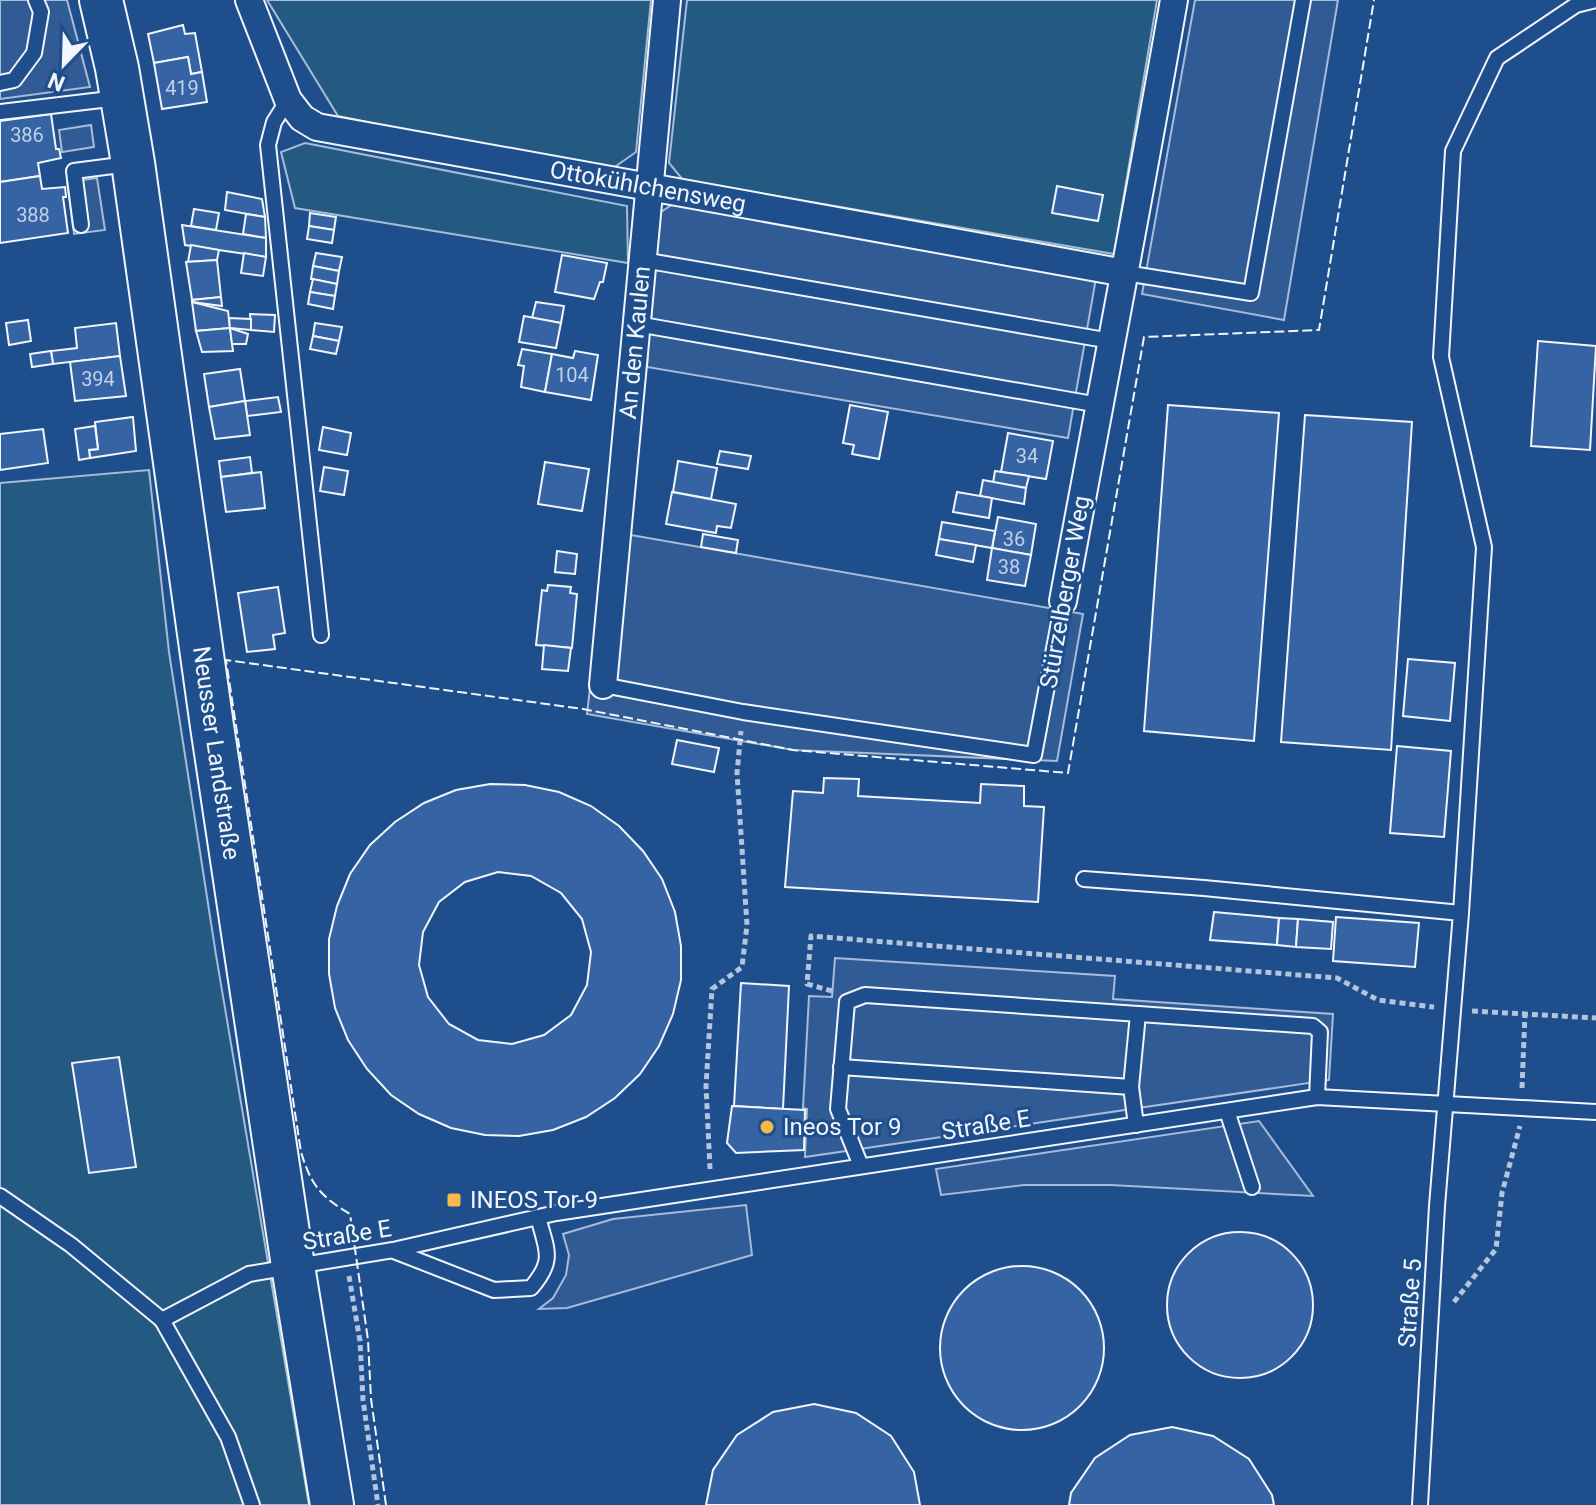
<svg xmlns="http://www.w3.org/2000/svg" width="1596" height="1505" viewBox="0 0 1596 1505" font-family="Roboto,sans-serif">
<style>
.green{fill:#245a82;stroke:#a8bbd7;stroke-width:2}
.parking{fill:#305b95;stroke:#a8bbd7;stroke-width:2}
.building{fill:#3563a3;stroke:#f2f6ff;stroke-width:2;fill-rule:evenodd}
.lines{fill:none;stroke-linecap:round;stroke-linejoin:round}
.service-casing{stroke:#f2f6ff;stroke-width:18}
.minor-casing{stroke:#f2f6ff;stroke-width:30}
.primary-casing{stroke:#f2f6ff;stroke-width:46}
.path{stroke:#b3c4dc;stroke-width:5;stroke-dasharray:6 4;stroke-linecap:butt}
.service{stroke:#1f4e8c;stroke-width:14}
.minor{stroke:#1f4e8c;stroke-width:26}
.primary{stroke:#1f4e8c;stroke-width:42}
.fence{stroke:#f2f6ff;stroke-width:2;stroke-dasharray:10 4;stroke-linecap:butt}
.poi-dot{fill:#ffb74d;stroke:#1f4e8c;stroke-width:3}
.labels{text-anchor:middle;stroke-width:6;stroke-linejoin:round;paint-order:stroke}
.number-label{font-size:20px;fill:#c3d1e8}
.street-label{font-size:24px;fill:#f2f6ff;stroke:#1f4e8c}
.poi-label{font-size:24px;fill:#f2f6ff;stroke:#1f4e8c;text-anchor:start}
</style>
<rect width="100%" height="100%" fill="#1f4e8c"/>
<!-- green -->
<g class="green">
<polygon points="267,0 651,0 636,152 609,171 338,116"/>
<polygon points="687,0 1157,0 1114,254 683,180 669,163"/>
<polygon points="305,143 627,206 628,263 295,208 281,152"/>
<polygon points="149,470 169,652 216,955 309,1505 0,1505 0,483"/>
</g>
<!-- parking -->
<g class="parking">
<polygon points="0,0 67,0 90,87 0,99"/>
<polygon points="1195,0 1338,0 1284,320 1142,294"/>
<polygon points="91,125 94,147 62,152 59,130"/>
<polygon points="97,178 105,230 74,234 67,182"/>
<polygon points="673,204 1096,278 1068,438 647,367 655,216"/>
<polygon points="608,531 1083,614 1057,761 793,750 587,714"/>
<polygon points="835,958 1115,976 1113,999 1333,1014 1329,1080 805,1157 807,1109 803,1108 809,996 832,997"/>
<polygon points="1259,1121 1313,1196 1111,1185 1024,1185 941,1195 936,1169"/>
<polygon points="746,1205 752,1255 567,1308 539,1309 553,1298 566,1275 569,1255 563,1234 613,1219"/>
</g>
<!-- building -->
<g class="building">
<polygon points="183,25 185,34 195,33 202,72 191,74 188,57 154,63 148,34"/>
<polygon points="188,57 191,74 202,72 207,102 162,109 154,63"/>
<polygon points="51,114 56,149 59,149 61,158 38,163 40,176 0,182 0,121"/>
<polygon points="40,176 42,189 65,187 66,197 63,197 68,233 0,243 0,182"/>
<polygon points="1057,186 1103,195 1098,221 1052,213"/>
<polygon points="227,192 262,199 265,217 225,210"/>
<polygon points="194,209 219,213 216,230 191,226"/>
<polygon points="310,213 336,217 334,230 309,226"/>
<polygon points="246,214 265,217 266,238 243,234"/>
<polygon points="182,225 266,238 266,257 185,245"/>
<polygon points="309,226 334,230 332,243 307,239"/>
<polygon points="191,245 219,250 217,260 188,262"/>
<polygon points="244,253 266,257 263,276 241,273"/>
<polygon points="316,253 342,257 339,271 313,266"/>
<polygon points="562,255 607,263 603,282 600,282 594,299 555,292"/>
<polygon points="217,260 221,297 192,300 186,262"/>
<polygon points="313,266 339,271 337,284 311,279"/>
<polygon points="313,279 337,284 335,296 310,292"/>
<polygon points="310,292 335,296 333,309 308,304"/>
<polygon points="221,297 222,306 192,302 192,300"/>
<polygon points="192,302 228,311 230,328 196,331"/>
<polygon points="536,302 564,306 561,323 532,318"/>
<polygon points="250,314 275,315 274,332 251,330"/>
<polygon points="524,316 561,323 556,348 519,342"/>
<polygon points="229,318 251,319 251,330 230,328"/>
<polygon points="28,320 31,341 9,345 6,323"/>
<polygon points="116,323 120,356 53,364 51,351 77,348 75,328"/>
<polygon points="315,323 342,327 339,341 313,336"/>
<polygon points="230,328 233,351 202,352 196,331"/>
<polygon points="230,328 248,334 246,344 232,344"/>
<polygon points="313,336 339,341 336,354 310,349"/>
<polygon points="1538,341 1596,346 1590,450 1531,446"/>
<polygon points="522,349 552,354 545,392 521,387 524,366 518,365"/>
<polygon points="51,351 53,364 32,367 30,354"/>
<polygon points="575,351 598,355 591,400 545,392 552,354 573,358"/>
<polygon points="120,356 126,396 75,401 70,362"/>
<polygon points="240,369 245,401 209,407 204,374"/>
<polygon points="278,397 281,412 247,416 245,401"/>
<polygon points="245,401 250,435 215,439 209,407"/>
<polygon points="850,405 888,412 879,459 852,454 854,445 843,443"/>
<polygon points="1168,405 1279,413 1254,741 1144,731"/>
<polygon points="1305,415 1412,422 1391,750 1281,742"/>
<polygon points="133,417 136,451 90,458 89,450 98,449 95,422"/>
<polygon points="95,426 98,449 89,450 90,458 79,460 75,429"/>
<polygon points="323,427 351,433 347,455 319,450"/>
<polygon points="43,429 48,463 0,470 0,434"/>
<polygon points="1008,433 1053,441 1046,479 1001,472"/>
<polygon points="720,451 751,456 748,469 717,464"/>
<polygon points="250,457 252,473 221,477 219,461"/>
<polygon points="678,461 717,468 711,499 673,492"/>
<polygon points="545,462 589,469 582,511 538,504"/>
<polygon points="324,467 348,471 344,495 320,491"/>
<polygon points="995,471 1029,476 1026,488 993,483"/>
<polygon points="261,472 265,508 226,512 221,477"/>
<polygon points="983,480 1026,488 1024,504 980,496"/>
<polygon points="672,492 736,504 731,528 717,526 716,533 666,524"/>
<polygon points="957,492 992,498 989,518 953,512"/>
<polygon points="998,517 1036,524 1031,555 992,548"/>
<polygon points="942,522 995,531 992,548 939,539"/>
<polygon points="703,534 738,540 736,553 701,547"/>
<polygon points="939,539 976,545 973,562 936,555"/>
<polygon points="992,548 1031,555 1025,586 987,580"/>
<polygon points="557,551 577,554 575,574 555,572"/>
<polygon points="548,585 571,587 570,593 577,594 572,648 536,645 542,590 547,591"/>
<polygon points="278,587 285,633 273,635 275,649 247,652 238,593"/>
<polygon points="544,645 571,648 568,671 542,669"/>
<polygon points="1408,659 1455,663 1450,721 1403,716"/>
<polygon points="677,740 719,748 714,772 672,764"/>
<polygon points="1397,746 1451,751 1444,837 1390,833"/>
<polygon points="824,778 859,779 858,796 980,803 981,784 1024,786 1024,806 1044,807 1038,902 785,887 793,791 823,793"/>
<path d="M490 784 525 785 559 792 591 806 619 826 643 851 662 879 675 912 681 946V980L673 1014 659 1046 640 1074 615 1098 586 1117 553 1130 519 1136 485 1135 451 1128 419 1114 391 1095 367 1069 348 1040 335 1008 329 974V939L337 906 350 874 370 845 395 822 424 803 456 790ZM498 872 531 876 561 893 582 919 591 952 587 985 571 1015 544 1035 512 1044 478 1040 449 1024 428 997 419 965 423 932 439 902 465 882Z"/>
<polygon points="1214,912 1279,918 1277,945 1210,940"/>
<polygon points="1336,917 1419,923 1415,967 1333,961"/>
<polygon points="1279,918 1298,919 1296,947 1277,945"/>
<polygon points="1298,919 1333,922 1331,949 1296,947"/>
<polygon points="741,983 789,986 783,1109 734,1106"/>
<polygon points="119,1057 136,1167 89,1173 72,1063"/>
<polygon points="732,1106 805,1110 804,1150 736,1153 727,1143"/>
<circle cx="1240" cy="1305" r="73"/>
<circle cx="1022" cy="1348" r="82"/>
<polygon points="814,1404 856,1413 891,1436 914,1472 920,1505 706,1505 713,1470 737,1435 773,1412"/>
<polygon points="1172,1427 1213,1436 1249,1459 1272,1495 1274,1505 1069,1505 1071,1493 1095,1458 1130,1435"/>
</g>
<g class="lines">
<!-- service casing -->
<g class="service-casing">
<g id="service">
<polyline points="0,83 14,80 34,53 41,12 36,0"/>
<polyline points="288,100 274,122 268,145 321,635"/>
<polyline points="0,112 118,98"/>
<polyline points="81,225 74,171 128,164"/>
<polyline points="643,260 1111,341"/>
<polyline points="1125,273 1251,293 1303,0"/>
<polyline points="637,324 1099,405"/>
<polyline points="603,685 743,712 1034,755 1063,601"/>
<polyline points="1084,879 1204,888 1461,913"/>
<polyline points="841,1067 1131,1087 1136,1125"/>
<polyline points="1131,1087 1138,1014"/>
<polyline points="1227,1111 1252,1187"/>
<polyline points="861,1166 838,1109 847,1002 865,995 1313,1026 1320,1032 1317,1097"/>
<polyline points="0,1196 71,1245 162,1320 249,1274 393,1250 556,1213 1317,1097 1596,1112"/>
<path d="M394 1251 494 1290 531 1288C555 1260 547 1251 538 1217"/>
<polyline points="162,1320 228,1437 252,1505"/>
<polyline points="1420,1505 1437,1206 1461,913 1484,547 1441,357 1453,151 1497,58 1576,5 1596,0"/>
</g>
</g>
<!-- minor casing -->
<g class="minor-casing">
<g id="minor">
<path id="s1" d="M249 0 288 100 302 118 317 127 1125 273"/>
<path d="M1063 601C1100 401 1139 201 1174 0"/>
<path id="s2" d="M603 685 667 0"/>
</g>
</g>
<!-- primary casing -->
<g class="primary-casing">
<g id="primary">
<path id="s3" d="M101 0 117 68 133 163 212 726 293 1266 332 1505"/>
</g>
</g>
<!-- path -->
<g class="path">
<polyline points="832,991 807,984 811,936 1337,978 1378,1000 1434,1007"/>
<polyline points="1472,1011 1596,1018"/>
<polyline points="1522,1088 1525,1013"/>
<polyline points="710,1169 706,1086 712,989 742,967 747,925 737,773 741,731"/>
<polyline points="349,1276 360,1341 363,1400 378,1505"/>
<polyline points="1454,1302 1496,1249 1502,1193 1520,1126"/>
</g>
<!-- service -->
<use href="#service" class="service"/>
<!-- minor -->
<use href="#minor" class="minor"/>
<!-- primary -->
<use href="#primary" class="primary"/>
<!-- fence -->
<path class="fence" d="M386 1505 371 1399 368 1340 350 1214C320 1196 311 1185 301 1152L226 660 583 709 793 750 1068 773 1144 337 1319 330 1374 0"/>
</g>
<!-- markers -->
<g class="poi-dot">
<circle cx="767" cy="1127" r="8"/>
<rect x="446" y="1192" width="16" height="16" rx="4"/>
</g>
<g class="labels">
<!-- number labels -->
<g class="number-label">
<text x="182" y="95">419</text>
<text x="27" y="142">386</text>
<text x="33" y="222">388</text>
<text x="572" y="382">104</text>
<text x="98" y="386">394</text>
<text x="1027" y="463">34</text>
<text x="1014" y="546">36</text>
<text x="1009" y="574">38</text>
</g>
<!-- street labels -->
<g class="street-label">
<text dy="8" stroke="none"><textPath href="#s1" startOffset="484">Ottokühlchensweg</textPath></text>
<text dy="8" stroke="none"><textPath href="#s2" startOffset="344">An den Kaulen</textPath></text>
<text transform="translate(1065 592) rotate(-80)" y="8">Stürzelberger Weg</text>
<text dy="8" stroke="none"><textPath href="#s3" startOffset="762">Neusser Landstraße</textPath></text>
<text transform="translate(986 1125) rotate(-9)" y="8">Straße E</text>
<text transform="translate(347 1235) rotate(-9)" y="8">Straße E</text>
<text transform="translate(1410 1303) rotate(-86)" y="8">Straße 5</text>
</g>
<!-- poi labels -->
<g class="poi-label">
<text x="783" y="1135">Ineos Tor 9</text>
<text x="470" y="1208">INEOS Tor 9</text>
</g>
</g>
<!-- north arrow -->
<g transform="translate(64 64) rotate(203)" stroke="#1f4e8c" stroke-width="6" paint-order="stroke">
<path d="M0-6L14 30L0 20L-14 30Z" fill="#f2f6ff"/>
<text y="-12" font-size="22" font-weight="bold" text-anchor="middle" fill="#f2f6ff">N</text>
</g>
</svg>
